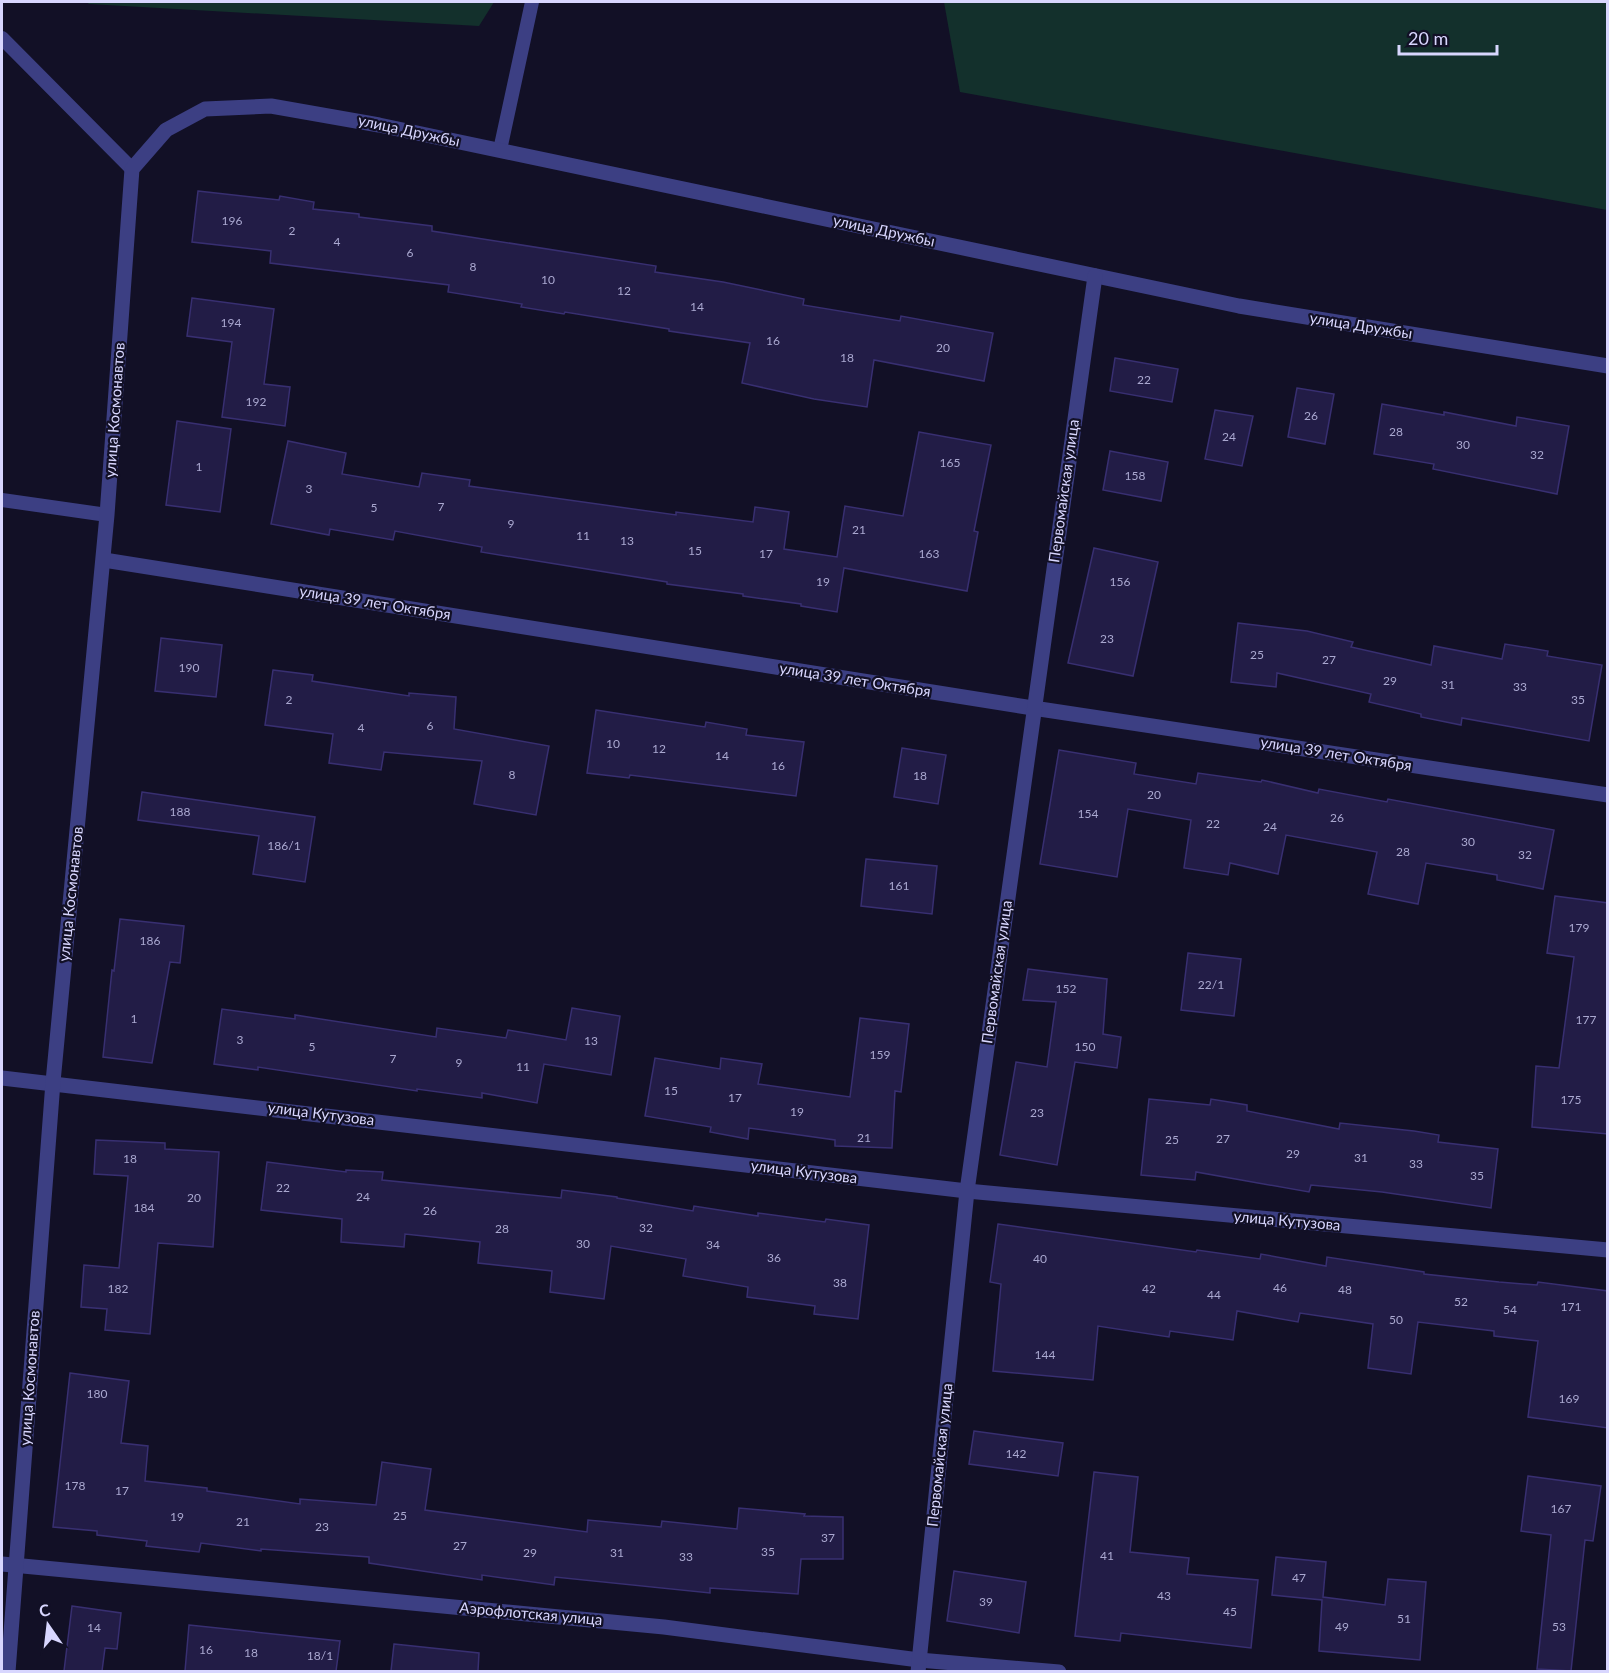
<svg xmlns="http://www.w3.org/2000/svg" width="1609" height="1673" viewBox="0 0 1609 1673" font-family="Lato,sans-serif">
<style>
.green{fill:#13302c}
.building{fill:#221c46;stroke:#382f71;stroke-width:1.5}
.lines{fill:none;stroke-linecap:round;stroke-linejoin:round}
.lane{stroke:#3c3f83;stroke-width:14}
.street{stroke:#3c3f83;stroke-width:15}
.labels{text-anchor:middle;stroke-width:4.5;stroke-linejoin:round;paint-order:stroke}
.number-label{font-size:12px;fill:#aaa8d0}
.street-label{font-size:15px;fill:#d8d6fe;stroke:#121026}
</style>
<rect width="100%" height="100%" fill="#121026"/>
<!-- green -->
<g class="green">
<polygon points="86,2 494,2 479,26 89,4"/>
<polygon points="944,2 1607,2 1607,210 960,92"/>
</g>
<!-- building -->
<g class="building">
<polygon points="198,191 279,200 280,196 314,202 313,209 359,214 359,217 432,226 432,231 656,266 655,272 723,282 804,299 803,305 900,321 901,316 993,333 984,381 874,360 867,407 814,399 742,383 750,343 669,331 669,329 565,312 564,314 521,307 522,304 448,292 449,285 270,263 271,251 192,242"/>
<polygon points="192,298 274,309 264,384 290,387 285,426 222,417 232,342 187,336"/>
<polygon points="1115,358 1178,369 1172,402 1110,391"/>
<polygon points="1297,388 1334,394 1325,444 1288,437"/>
<polygon points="1382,404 1444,415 1444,412 1516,426 1517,417 1569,426 1557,494 1433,469 1434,464 1374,454"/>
<polygon points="1215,410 1253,416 1242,466 1205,459"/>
<polygon points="177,421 231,429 220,512 166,505"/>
<polygon points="919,432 991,445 974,531 978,532 967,591 844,568 837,612 801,606 801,604 743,596 743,594 667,584 667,582 481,552 482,547 395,531 393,540 330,529 329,535 271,524 288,441 346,453 342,474 419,487 422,473 470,480 469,486 676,515 676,512 753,522 755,507 789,512 784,549 837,557 845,506 903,516"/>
<polygon points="1110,451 1168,462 1161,501 1103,490"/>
<polygon points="1094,548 1158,562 1133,676 1068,663"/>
<polygon points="1238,623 1307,631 1353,642 1351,647 1431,665 1434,646 1502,659 1505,644 1548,651 1547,656 1602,665 1589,741 1462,718 1461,725 1421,717 1421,714 1369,702 1371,694 1277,673 1276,687 1231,682"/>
<polygon points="161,638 222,645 216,697 155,691"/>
<polygon points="273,670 313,675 312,681 409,696 409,693 456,697 454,729 549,746 536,815 474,804 482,761 384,752 381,770 329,763 333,734 265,725"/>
<polygon points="596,710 705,727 706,722 747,729 746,735 804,742 796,796 630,775 629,778 587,773"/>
<polygon points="902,748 946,755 938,804 894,797"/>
<polygon points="1059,750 1136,763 1134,774 1196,784 1198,773 1261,782 1262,780 1318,793 1319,789 1387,802 1388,799 1554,830 1543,889 1497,880 1497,875 1426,863 1418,904 1368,894 1377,852 1286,835 1278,874 1230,863 1228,875 1184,868 1191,820 1128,809 1117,877 1040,864"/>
<polygon points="142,792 315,817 305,882 253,874 259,836 138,820"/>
<polygon points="866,859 937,866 932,914 861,906"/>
<polygon points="1555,896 1608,903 1608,1134 1532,1127 1536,1066 1559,1068 1574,957 1547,953"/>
<polygon points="120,919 184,926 180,963 170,962 152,1063 103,1057 112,970 114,971"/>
<polygon points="1188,953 1241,959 1234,1016 1181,1010"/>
<polygon points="1028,969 1107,979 1103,1034 1121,1037 1117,1068 1075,1062 1057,1165 1000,1155 1016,1062 1047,1067 1056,1002 1023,1000"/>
<polygon points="572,1008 620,1016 611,1075 544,1064 537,1103 482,1093 482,1098 417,1089 417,1091 258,1067 258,1070 214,1064 222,1009 295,1019 295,1015 436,1037 437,1028 506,1038 508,1030 566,1040"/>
<polygon points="860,1018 909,1024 901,1092 895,1091 892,1148 835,1146 835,1140 749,1128 748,1139 710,1132 711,1127 645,1116 655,1058 720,1069 721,1058 762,1064 758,1084 850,1097"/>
<polygon points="1149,1099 1210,1105 1211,1099 1247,1105 1247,1111 1339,1129 1340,1123 1414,1131 1439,1135 1438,1142 1498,1149 1491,1208 1382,1192 1311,1185 1309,1192 1196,1172 1195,1180 1141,1175"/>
<polygon points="96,1140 165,1143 165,1149 219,1152 213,1247 158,1243 150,1334 105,1330 107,1309 81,1307 84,1265 119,1268 128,1176 94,1174"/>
<polygon points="267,1162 346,1172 346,1170 383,1172 382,1180 561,1198 562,1190 617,1197 617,1198 693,1211 694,1206 758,1216 758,1213 825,1222 826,1219 869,1225 858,1319 814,1314 815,1306 747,1297 748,1287 683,1276 686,1259 611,1246 604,1299 550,1292 552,1271 478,1263 480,1242 405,1234 404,1247 341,1242 342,1219 261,1210"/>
<polygon points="998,1224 1196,1252 1197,1250 1260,1259 1261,1254 1326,1266 1327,1257 1424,1272 1424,1274 1499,1282 1537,1285 1538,1282 1608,1291 1608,1428 1528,1417 1538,1341 1494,1336 1494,1331 1418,1322 1411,1374 1368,1368 1373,1324 1300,1313 1298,1322 1237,1311 1233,1340 1170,1331 1169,1337 1098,1326 1093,1380 993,1371 1001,1284 990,1282"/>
<polygon points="70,1373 129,1381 121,1443 148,1446 145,1481 207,1488 207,1491 300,1504 300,1499 376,1505 382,1462 431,1469 425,1510 587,1532 588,1520 661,1527 662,1521 737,1529 739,1508 805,1514 804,1516 843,1517 843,1559 801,1559 798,1594 710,1588 710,1593 555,1577 554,1585 482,1575 482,1580 369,1563 369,1557 261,1549 261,1551 201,1543 199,1552 146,1546 147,1541 97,1535 97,1531 53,1527"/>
<polygon points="974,1431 1063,1443 1058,1476 969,1464"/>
<polygon points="1094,1472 1138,1477 1130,1552 1189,1558 1187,1574 1258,1580 1251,1648 1121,1633 1120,1641 1075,1636"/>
<polygon points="1528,1476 1601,1486 1593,1541 1585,1540 1571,1671 1537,1669 1551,1535 1521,1531"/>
<polygon points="1276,1557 1326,1562 1323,1597 1385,1605 1388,1579 1426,1582 1420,1660 1319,1651 1322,1600 1272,1595"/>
<polygon points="954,1571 1026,1582 1019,1633 947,1621"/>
<polygon points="72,1606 121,1613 117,1649 105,1648 102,1671 64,1671"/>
<polygon points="189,1625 340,1641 336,1671 185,1671"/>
<polygon points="394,1644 479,1653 478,1671 391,1671"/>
</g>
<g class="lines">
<!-- lane -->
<g class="lane">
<polyline points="2,38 132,169"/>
<polyline points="500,150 532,2"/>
<polyline points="2,500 107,515"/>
</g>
<!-- street -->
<g class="street">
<polyline points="104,560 1033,708 1608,795"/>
<polyline points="2,1078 967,1191 1608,1250"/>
<polyline points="2,1564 664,1627 919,1660 1059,1672"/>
<polyline points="8,1672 53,1082 107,515 132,169 166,130 205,109 271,106 379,125 1239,306 1608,366"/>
<polyline points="918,1672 967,1191 1095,276"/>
</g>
</g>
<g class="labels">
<!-- number labels -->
<g class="number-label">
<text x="232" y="225">196</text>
<text x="292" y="235">2</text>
<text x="337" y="246">4</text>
<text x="410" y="257">6</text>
<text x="473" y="271">8</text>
<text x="548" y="284">10</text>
<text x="624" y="295">12</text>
<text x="697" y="311">14</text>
<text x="231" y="327">194</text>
<text x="773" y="345">16</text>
<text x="943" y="352">20</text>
<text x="847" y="362">18</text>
<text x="1144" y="384">22</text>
<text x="256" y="406">192</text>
<text x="1311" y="420">26</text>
<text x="1396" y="436">28</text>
<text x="1229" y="441">24</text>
<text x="1463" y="449">30</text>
<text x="1537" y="459">32</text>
<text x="950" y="467">165</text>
<text x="199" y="471">1</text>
<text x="1135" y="480">158</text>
<text x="309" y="493">3</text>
<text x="441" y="511">7</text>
<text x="374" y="512">5</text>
<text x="511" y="528">9</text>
<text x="859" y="534">21</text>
<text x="583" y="540">11</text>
<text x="627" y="545">13</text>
<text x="695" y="555">15</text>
<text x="766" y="558">17</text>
<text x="929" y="558">163</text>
<text x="823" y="586">19</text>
<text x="1120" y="586">156</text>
<text x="1107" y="643">23</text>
<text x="1257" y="659">25</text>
<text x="1329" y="664">27</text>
<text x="189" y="672">190</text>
<text x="1390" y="685">29</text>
<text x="1448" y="689">31</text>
<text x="1520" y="691">33</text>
<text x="289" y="704">2</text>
<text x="1578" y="704">35</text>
<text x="430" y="730">6</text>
<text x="361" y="732">4</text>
<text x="613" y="748">10</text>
<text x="659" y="753">12</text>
<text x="722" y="760">14</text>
<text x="778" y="770">16</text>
<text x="512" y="779">8</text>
<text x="920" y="780">18</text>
<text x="1154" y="799">20</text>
<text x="180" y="816">188</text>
<text x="1088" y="818">154</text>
<text x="1337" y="822">26</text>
<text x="1213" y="828">22</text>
<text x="1270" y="831">24</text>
<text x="1468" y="846">30</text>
<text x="284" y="850">186/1</text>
<text x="1403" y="856">28</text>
<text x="1525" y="859">32</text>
<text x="899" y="890">161</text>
<text x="1579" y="932">179</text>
<text x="150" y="945">186</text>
<text x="1211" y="989">22/1</text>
<text x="1066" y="993">152</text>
<text x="134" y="1023">1</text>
<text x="1586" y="1024">177</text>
<text x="240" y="1044">3</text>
<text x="591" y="1045">13</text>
<text x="312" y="1051">5</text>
<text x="1085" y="1051">150</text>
<text x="880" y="1059">159</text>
<text x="393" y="1063">7</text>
<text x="459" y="1067">9</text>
<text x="523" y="1071">11</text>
<text x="671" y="1095">15</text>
<text x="735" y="1102">17</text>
<text x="1571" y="1104">175</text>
<text x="797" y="1116">19</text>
<text x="1037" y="1117">23</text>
<text x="864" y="1142">21</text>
<text x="1223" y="1143">27</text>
<text x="1172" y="1144">25</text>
<text x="1293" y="1158">29</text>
<text x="1361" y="1162">31</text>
<text x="130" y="1163">18</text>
<text x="1416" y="1168">33</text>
<text x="1477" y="1180">35</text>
<text x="283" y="1192">22</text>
<text x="363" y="1201">24</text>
<text x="194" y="1202">20</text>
<text x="144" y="1212">184</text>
<text x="430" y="1215">26</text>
<text x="646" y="1232">32</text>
<text x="502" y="1233">28</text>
<text x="583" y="1248">30</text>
<text x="713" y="1249">34</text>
<text x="774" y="1262">36</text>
<text x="1040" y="1263">40</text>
<text x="840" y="1287">38</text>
<text x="1280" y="1292">46</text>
<text x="118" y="1293">182</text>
<text x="1149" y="1293">42</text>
<text x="1345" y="1294">48</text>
<text x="1214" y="1299">44</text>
<text x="1461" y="1306">52</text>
<text x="1571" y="1311">171</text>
<text x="1510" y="1314">54</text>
<text x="1396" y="1324">50</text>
<text x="1045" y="1359">144</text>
<text x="97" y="1398">180</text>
<text x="1569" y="1403">169</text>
<text x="1016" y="1458">142</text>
<text x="75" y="1490">178</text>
<text x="122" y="1495">17</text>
<text x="1561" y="1513">167</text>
<text x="400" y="1520">25</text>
<text x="177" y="1521">19</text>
<text x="243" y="1526">21</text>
<text x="322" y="1531">23</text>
<text x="828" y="1542">37</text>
<text x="460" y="1550">27</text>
<text x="768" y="1556">35</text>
<text x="530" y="1557">29</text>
<text x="617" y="1557">31</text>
<text x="1107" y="1560">41</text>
<text x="686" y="1561">33</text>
<text x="1299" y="1582">47</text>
<text x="1164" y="1600">43</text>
<text x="986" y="1606">39</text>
<text x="1230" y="1616">45</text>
<text x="1404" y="1623">51</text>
<text x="1342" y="1631">49</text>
<text x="1559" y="1631">53</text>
<text x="94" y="1632">14</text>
<text x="206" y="1654">16</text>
<text x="251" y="1657">18</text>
<text x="320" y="1660">18/1</text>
</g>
<!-- street labels -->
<g class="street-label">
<text transform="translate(409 131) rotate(12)" y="5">улица Дружбы</text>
<text transform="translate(884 231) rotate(12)" y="5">улица Дружбы</text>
<text transform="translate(1361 326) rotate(9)" y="5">улица Дружбы</text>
<text transform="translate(115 410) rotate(-86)" y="5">улица Космонавтов</text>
<text transform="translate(1064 491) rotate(-82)" y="5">Первомайская улица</text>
<text transform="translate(375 603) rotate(9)" y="5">улица 39 лет Октября</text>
<text transform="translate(855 680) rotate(9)" y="5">улица 39 лет Октября</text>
<text transform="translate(1336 754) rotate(9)" y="5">улица 39 лет Октября</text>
<text transform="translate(71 894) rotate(-84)" y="5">улица Космонавтов</text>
<text transform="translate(997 972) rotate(-82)" y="5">Первомайская улица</text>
<text transform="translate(321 1114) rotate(7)" y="5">улица Кутузова</text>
<text transform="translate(804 1172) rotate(7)" y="5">улица Кутузова</text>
<text transform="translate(1287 1221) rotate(5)" y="5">улица Кутузова</text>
<text transform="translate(30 1378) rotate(-86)" y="5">улица Космонавтов</text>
<text transform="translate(940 1455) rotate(-84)" y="5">Первомайская улица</text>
<text transform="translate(531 1614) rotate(5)" y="5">Аэрофлотская улица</text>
</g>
</g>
<!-- border -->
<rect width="1609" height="1673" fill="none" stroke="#d8d6fe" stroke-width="6"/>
<!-- north arrow -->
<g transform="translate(48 1625) rotate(346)" stroke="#121026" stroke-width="4.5" paint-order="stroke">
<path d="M0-4.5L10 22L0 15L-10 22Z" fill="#d8d6fe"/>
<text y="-9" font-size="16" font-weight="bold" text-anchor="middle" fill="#d8d6fe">С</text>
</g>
<!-- scale -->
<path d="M1399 45v9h98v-9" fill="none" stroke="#d8d6fe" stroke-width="3"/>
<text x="1408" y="45" font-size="18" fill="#d8d6fe" stroke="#121026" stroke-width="4.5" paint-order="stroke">20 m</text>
</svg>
